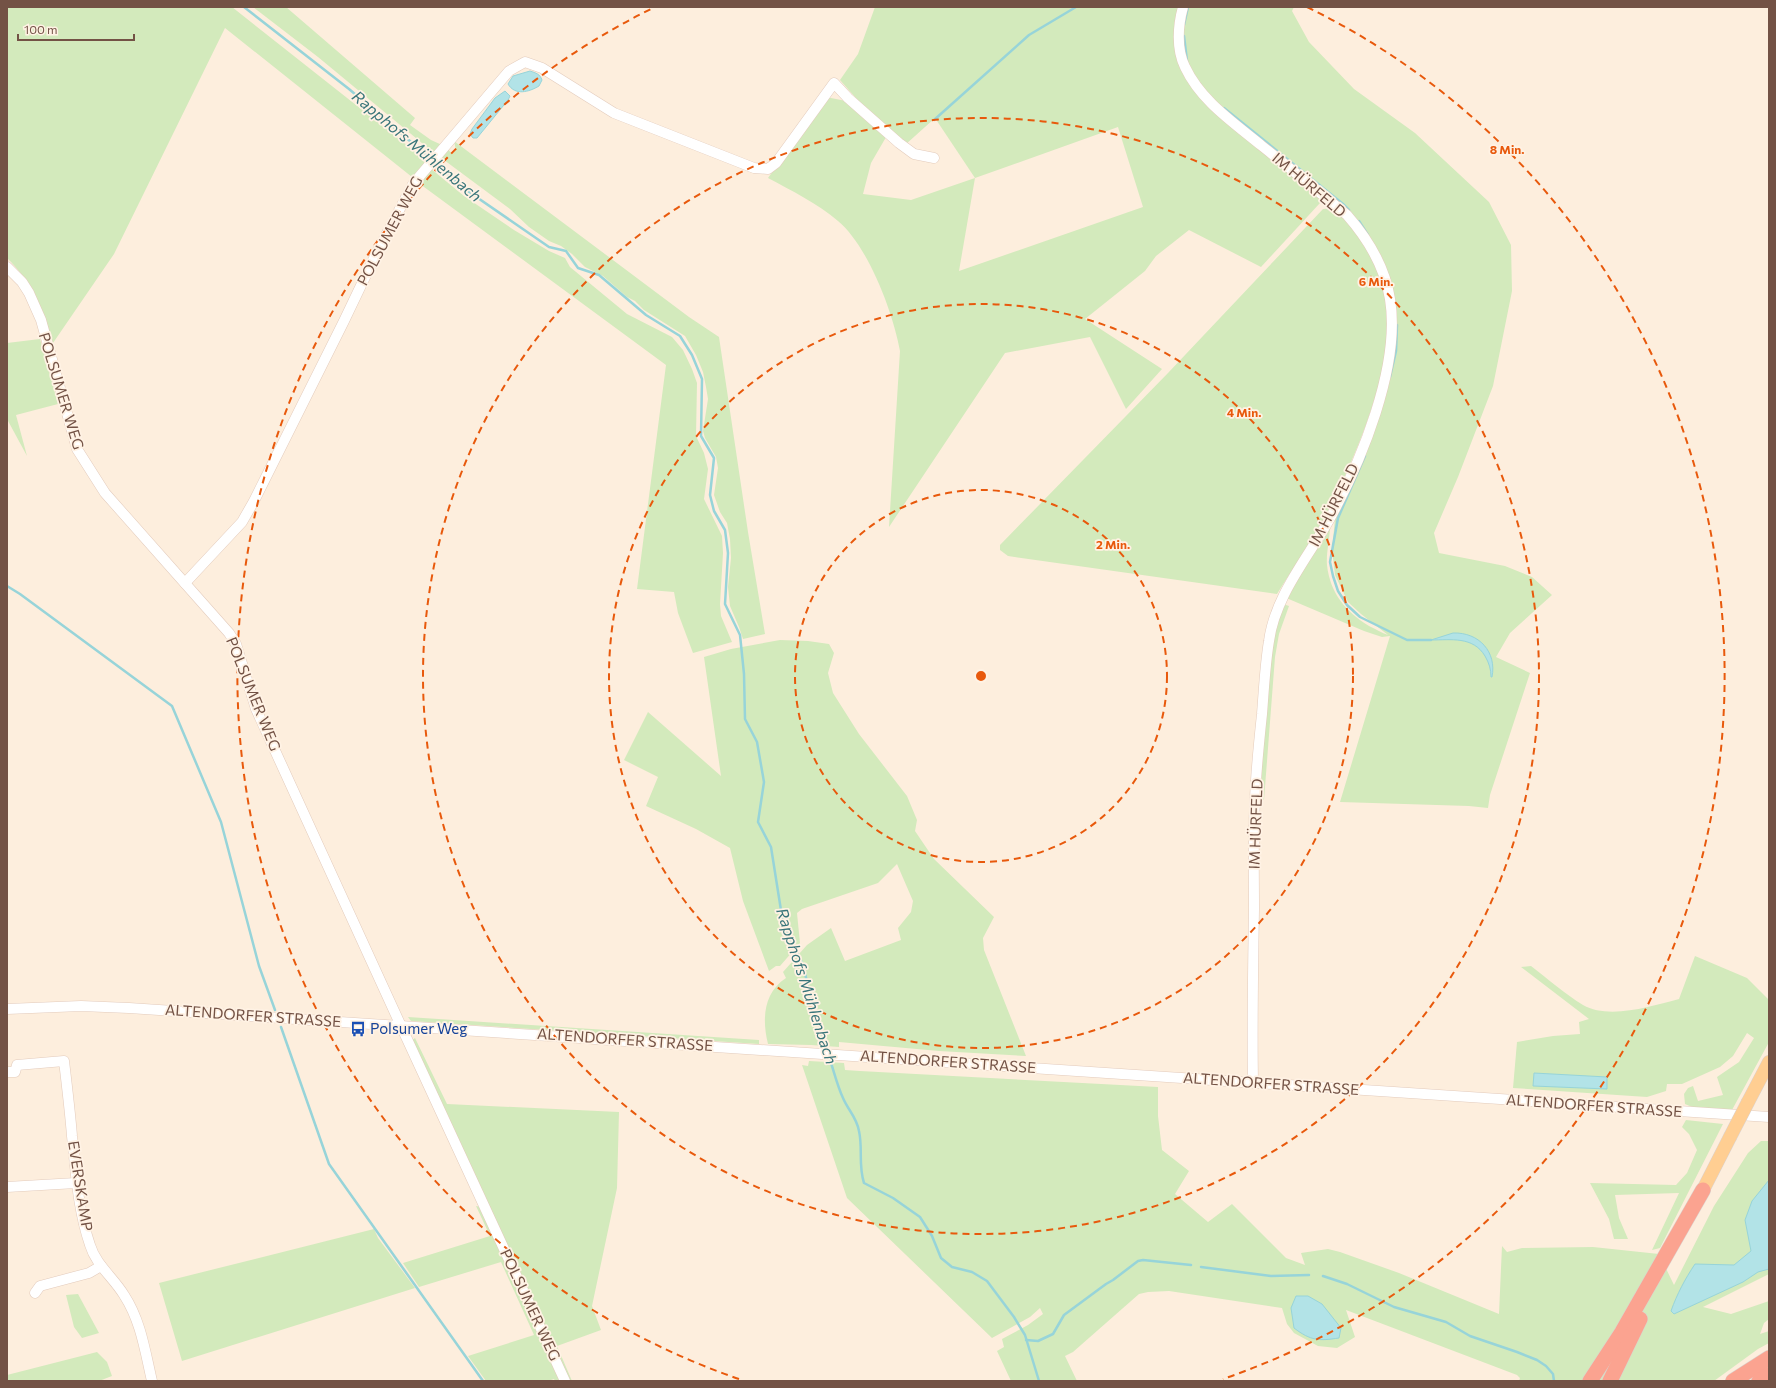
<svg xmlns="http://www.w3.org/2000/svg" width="1776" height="1388" viewBox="0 0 1776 1388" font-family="Commissioner,sans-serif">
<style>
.green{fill:#d3eabc;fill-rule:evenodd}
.water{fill:#b2e3e7;stroke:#97d4d9}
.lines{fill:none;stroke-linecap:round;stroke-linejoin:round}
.stream{stroke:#97d4d9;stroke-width:2.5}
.minor-casing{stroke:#e3cbbc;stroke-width:11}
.major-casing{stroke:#dbd2cf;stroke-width:14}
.highway-casing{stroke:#dbd2cf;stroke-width:16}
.minor{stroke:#fff;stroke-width:10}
.major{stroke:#ffce92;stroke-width:13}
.highway{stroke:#fba390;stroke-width:15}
.major-bridge-casing{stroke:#dbd2cf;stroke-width:14;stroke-linecap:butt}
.major-bridge{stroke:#ffce92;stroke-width:13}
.ring{fill:none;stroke:#e8590c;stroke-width:2;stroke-dasharray:7 5}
.labels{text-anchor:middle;stroke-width:3.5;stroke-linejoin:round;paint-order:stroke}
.street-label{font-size:15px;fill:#735245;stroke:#fff2e4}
.transit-label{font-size:15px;fill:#164399;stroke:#fff2e4;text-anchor:start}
.water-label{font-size:16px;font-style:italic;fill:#39757a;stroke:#fff2e4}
.centre{fill:#e8590c;stroke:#fff2e4;stroke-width:2}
.ring-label{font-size:12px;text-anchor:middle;font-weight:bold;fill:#e8590c;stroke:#fff2e4;stroke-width:3.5;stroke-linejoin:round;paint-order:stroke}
</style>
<rect width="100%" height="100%" fill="#fdeedd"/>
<!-- green -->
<g class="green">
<path d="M7 7H232L413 150 425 163 412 177 225 28 114 254 53 343C43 310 32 282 7 258Z"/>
<polygon points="253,7 286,7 415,118 410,125 431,140 442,145 434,153 318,57"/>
<path d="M875 7H1179C1175 35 1171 53 1186 79L1320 197V203L1261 267 1189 230 1156 256 1145 271 1085 319 1162 369 1126 409 1090 337 1005 353 889 527 900 351C893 312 868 246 838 221 817 203 792 191 768 178L826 97 846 101 862 105 840 80 858 54ZM935 118 975 178 911 200 863 194 871 163 889 132 905 145ZM1118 127 1143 207 959 271 975 178Z"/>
<path d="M1186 7H1294L1292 11 1309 42 1354 89 1415 133 1489 202 1511 245 1512 291 1493 386 1458 477 1434 533 1439 553 1505 566 1532 577 1552 595 1510 633 1496 657 1530 673 1490 795 1488 808 1469 806 1340 802 1390 636 1382 637 1364 631 1284 597 1330 525C1330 538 1326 553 1327 565 1330 593 1346 612 1369 626 1376 629 1382 633 1388 635L1361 614 1348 602 1335 575 1332 550 1335 519 1351 482 1384 395 1392 296 1366 234 1230 116 1198 84 1186 62 1181 32Z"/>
<polygon points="454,141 689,317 719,337 748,532 765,634 743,639 739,627 730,606 728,587 731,558 730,539 727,523 720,512 714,495 718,468 716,457 705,438 703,431 708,399 706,387 703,372 696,355 685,336 644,310 635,301 627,297 603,276 585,267 572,254 561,246 549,241 529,227 510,209 440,157 447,148 452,154 456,150"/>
<polygon points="430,168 464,196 514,230 549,251 565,258 570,267 627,314 672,337 683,350 692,369 697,383 696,436 704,453 708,469 704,499 722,536 723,553 720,604 721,616 732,642 693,653 678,613 674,592 637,589 666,365 420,184 424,176"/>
<path d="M1334 208C1339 213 1346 217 1350 222 1372 250 1391 289 1389 325 1386 387 1352 465 1324 519 1310 545 1292 569 1277 594L1008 556 1000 550V545L1168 373 1323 209Z"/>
<polygon points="40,339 58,404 16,415 27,456 7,419 7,343"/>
<polygon points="1283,604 1289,606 1279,634 1275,657 1264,800 1257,800 1270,648"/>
<path d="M780 640 808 641 829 644 834 653 828 673 833 693 859 734 907 796 917 820 915 831 934 859 994 917 983 938 984 950 1026 1056 939 1051 839 1042V1047L811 1045 768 1044C762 1020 763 993 786 978L783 972 807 945 831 928 845 961 901 940 898 928 911 912 913 901 897 864 878 883 802 909 797 913 800 943 780 966H776L769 971 743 901 730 848 696 829 646 806 658 777 624 760 648 712 721 776 704 657 731 649Z"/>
<path d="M1695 956 1747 978 1769 1000V1042L1732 1110 1692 1107 1685 1104 1684 1094 1688 1088 1693 1086 1698 1101 1723 1095 1717 1077 1739 1062 1754 1038 1747 1033 1733 1056 1720 1067 1682 1084H1667L1666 1091 1647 1097 1513 1088 1517 1042 1553 1036 1580 1034 1579 1022 1589 1019 1521 967 1531 966C1548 979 1565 994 1583 1005 1609 1020 1652 1006 1679 999Z"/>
<polygon points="408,1017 759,1040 759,1044 411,1021"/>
<polygon points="415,1038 447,1104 619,1112 617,1188 592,1306 601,1330 557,1346 572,1381 568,1381 411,1041"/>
<polygon points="809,1061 844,1063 845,1070 860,1071 1158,1087 1158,1116 1162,1150 1189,1171 1175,1194 1208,1222 1232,1204 1286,1258 1305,1265 1301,1253 1328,1249 1340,1252 1399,1273 1499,1314 1502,1246 1507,1252 1522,1248 1593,1247 1659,1254 1674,1285 1714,1206 1748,1153 1761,1141 1769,1141 1769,1274 1703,1307 1731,1314 1769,1301 1769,1319 1764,1323 1760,1334 1769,1331 1769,1343 1758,1349 1714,1381 1519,1381 1520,1378 1517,1375 1346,1310 1355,1337 1337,1348 1318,1346 1294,1333 1287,1324 1282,1308 1169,1291 1148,1292 1139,1294 1073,1352 1065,1356 1077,1381 1011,1381 997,1351 1004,1347 1002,1339 1028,1325 1043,1314 1040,1308 1030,1317 992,1338 847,1198 802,1065 808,1066"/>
<polygon points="1686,1120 1723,1124 1660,1248 1652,1250 1679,1193 1615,1195 1619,1218 1628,1239 1614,1239 1609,1219 1590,1183 1676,1185 1687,1173 1697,1150 1689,1134 1682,1127"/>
<polygon points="476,1206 481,1207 561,1381 555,1381 554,1379 548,1381 486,1381 468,1356 534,1335 501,1262 419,1287 403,1263 490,1236"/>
<polygon points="374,1229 378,1238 415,1288 182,1361 159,1283"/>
<polygon points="78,1294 99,1333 82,1338 74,1327 66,1295"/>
<polygon points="97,1352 107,1362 112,1376 99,1381 7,1381 7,1375"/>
</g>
<!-- water -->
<g class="water">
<path d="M530 71C536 73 540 74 542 80L539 86C529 92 515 96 508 84L513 76Z"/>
<polygon points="505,91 510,96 508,100 477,138 473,138 470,134 472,129 495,98"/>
<path d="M1453 633C1479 632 1497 652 1492 677H1491C1491 669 1489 663 1485 656 1473 636 1451 640 1431 640Z"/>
<polygon points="1534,1073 1607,1077 1607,1089 1533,1086"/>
<path d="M1769 1180V1269L1758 1272 1743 1282 1674 1314 1671 1311C1677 1294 1685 1279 1695 1264L1734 1265 1751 1251 1745 1220 1752 1201Z"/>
<path d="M1296 1296H1308L1322 1304 1341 1328 1339 1338C1319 1341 1311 1341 1294 1328L1291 1308Z"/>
</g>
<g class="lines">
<!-- stream -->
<g class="stream">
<polyline points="244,7 349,89 431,159"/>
<polyline points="1184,25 1188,7"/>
<polyline points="1184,36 1187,61"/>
<polyline points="1224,108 1343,204 1349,210"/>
<polyline points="934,120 1029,35 1076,7"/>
<polyline points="435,163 459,185 549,247 566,251 578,268 599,275 646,315 680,336 692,355 702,379 701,436 714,458 710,495 714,511 725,530 728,553 725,604 740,635 744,674 745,719 757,742 764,782 758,822 771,847 783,923 803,965 812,1003 828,1052"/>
<polyline points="1359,221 1368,235"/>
<polyline points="1390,377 1396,351 1397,325"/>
<polyline points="1365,456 1338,518 1330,562 1333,576 1338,591 1347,605 1360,617 1407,640 1431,640"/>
<polyline points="7,586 20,594 172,706 221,822 259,966 275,1010"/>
<polyline points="281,1027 329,1164 483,1381"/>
<path d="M829 1057C834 1071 837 1085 843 1098 848 1110 857 1118 859 1131 863 1149 858 1164 864 1183L893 1198 920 1217 932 1236 941 1258 952 1267 972 1272 987 1281 1014 1317 1025 1335 1039 1381"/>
<polyline points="1201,1267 1271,1276 1309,1275"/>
<polyline points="1323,1276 1347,1284 1394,1307 1446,1322 1470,1336 1517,1352 1537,1360 1546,1366 1553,1374 1554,1381"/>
<polyline points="1026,1340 1038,1341 1053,1334 1064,1315 1106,1284 1113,1280 1138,1261 1143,1260 1191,1265"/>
</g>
<!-- minor casing -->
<g class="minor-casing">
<g id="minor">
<path d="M1183 7C1178 25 1176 49 1185 67 1201 101 1233 122 1262 146 1291 169 1319 192 1347 215 1368 239 1385 267 1390 299 1401 366 1361 462 1329 520 1307 559 1275 596 1269 641 1265 665 1264 689 1262 714 1259 742 1256 771 1255 800 1253 836 1254 873 1254 909 1253 967 1252 1025 1253 1082"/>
<polyline points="7,267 22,282 29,293 41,320 77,449 105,493 229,633 236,644 256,709 401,1026 565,1381"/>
<polyline points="185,583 242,522 254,501 344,321 377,252 413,184 509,71 525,62 542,68 614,113 754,168 768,169 776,163 834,83 848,98 899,143 914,154 934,158"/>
<polyline points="7,1009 81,1006 129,1008 1769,1117"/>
<path d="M7 1072H15L17 1065 64 1061C67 1086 70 1111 72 1136 76 1173 78 1210 90 1245 96 1265 113 1277 124 1295 141 1321 145 1351 152 1381"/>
<polyline points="7,1187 76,1183"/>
<polyline points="35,1293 40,1286 89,1273 101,1266"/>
</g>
</g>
<!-- major casing -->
<g class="major-casing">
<g id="major">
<polyline points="1748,1102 1769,1062"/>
<polyline points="1703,1190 1730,1137"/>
</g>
</g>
<!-- highway casing -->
<g class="highway-casing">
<g id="highway">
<polyline points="1590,1381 1622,1332 1703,1190"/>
<polyline points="1610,1381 1640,1319"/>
<polyline points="1733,1381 1769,1358"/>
<polyline points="1759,1381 1769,1375"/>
</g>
</g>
<!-- minor -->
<use href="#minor" class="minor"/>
<!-- major -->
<use href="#major" class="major"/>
<!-- highway -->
<use href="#highway" class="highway"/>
<!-- major-bridge casing -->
<g class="major-bridge-casing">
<polyline id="major-bridge" points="1730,1137 1748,1102"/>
</g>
<!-- major-bridge -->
<use href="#major-bridge" class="major-bridge"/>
</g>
<!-- distance rings -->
<g class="ring">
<circle cx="981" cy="676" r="186"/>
<circle cx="981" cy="676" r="372"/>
<circle cx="981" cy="676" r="558"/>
<path d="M739 1379A744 744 0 0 1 655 7M1307 7A744 744 0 0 1 1223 1379"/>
</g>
<!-- icons -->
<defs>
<g id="bus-bare" transform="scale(1.2)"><path d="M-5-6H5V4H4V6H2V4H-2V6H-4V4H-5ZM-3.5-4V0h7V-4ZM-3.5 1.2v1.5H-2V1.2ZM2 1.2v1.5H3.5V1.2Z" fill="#1a4fb4" stroke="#fff2e4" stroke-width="2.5" paint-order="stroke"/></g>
</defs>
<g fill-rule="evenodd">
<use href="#bus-bare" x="358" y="1029"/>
</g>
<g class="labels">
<!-- street labels -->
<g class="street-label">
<text transform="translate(1309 185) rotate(40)" y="5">IM HÜRFELD</text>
<text transform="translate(390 231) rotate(-62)" y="5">POLSUMER WEG</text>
<text transform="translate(61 391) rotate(73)" y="5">POLSUMER WEG</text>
<text transform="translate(1334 505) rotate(-63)" y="5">IM HÜRFELD</text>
<text transform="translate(253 694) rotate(68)" y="5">POLSUMER WEG</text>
<text transform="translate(1256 824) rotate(-88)" y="5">IM HÜRFELD</text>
<text transform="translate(253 1016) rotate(4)" y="5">ALTENDORFER STRASSE</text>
<text transform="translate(625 1040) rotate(4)" y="5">ALTENDORFER STRASSE</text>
<text transform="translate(948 1062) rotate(4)" y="5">ALTENDORFER STRASSE</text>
<text transform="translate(1271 1084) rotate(4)" y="5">ALTENDORFER STRASSE</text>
<text transform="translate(1594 1106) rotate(4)" y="5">ALTENDORFER STRASSE</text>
<text transform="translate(80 1186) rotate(81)" y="5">EVERSKAMP</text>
<text transform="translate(530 1305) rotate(65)" y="5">POLSUMER WEG</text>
</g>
<!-- transit labels -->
<g class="transit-label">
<text x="370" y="1034">Polsumer Weg</text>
</g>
<!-- water labels -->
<g class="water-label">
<text transform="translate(417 146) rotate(40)" y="6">Rapphofs Mühlenbach</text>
<text transform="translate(807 986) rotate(72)" y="6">Rapphofs Mühlenbach</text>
</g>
</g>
<circle cx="981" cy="676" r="6" class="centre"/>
<g class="ring-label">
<text x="1507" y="154">8 Min.</text>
<text x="1376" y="286">6 Min.</text>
<text x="1244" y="417">4 Min.</text>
<text x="1113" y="549">2 Min.</text>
</g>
<!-- border -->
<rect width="1776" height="1388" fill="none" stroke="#735245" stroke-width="16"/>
<!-- scale -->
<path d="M18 34v6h116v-6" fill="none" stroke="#735245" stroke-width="2"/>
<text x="24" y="34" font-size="12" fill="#735245" stroke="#fff2e4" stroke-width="3" paint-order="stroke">100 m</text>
</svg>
